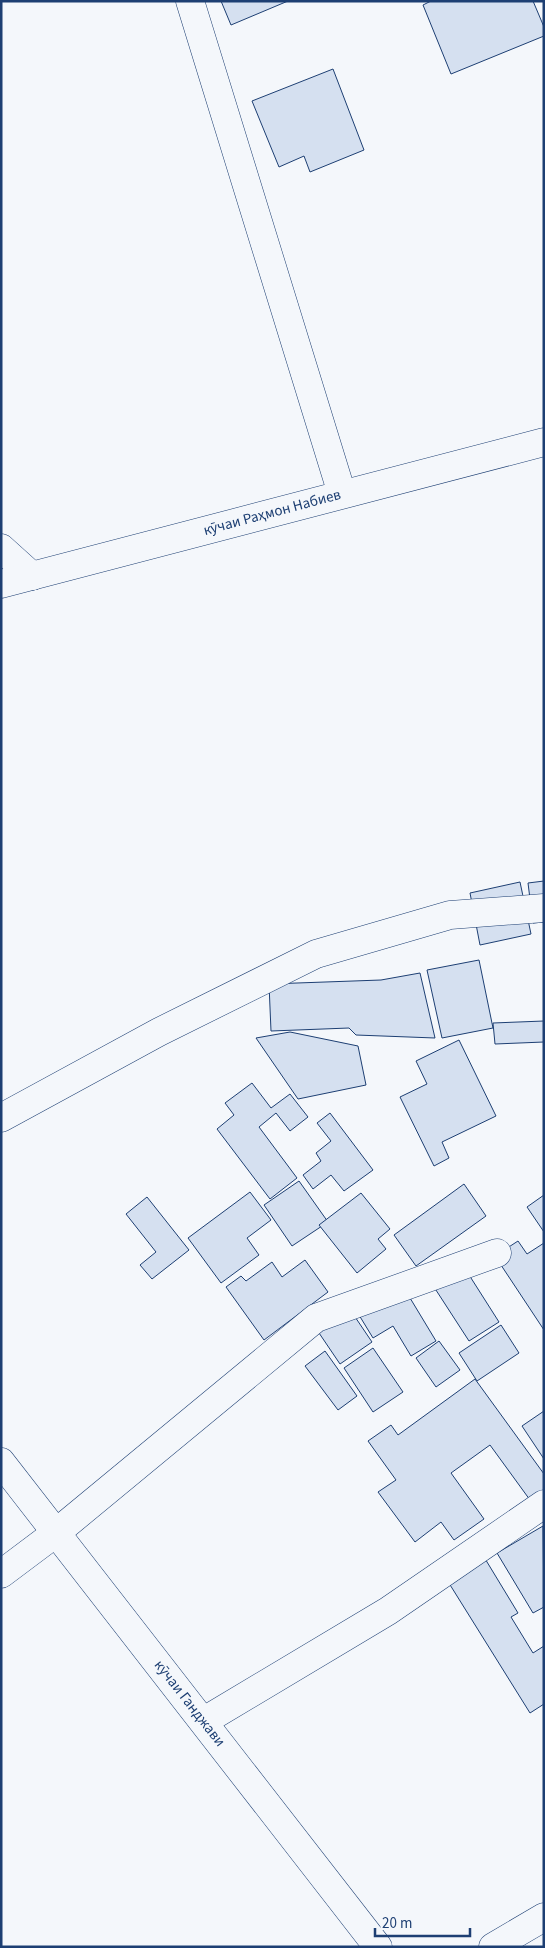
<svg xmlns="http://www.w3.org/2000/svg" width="545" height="1948" viewBox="0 0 545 1948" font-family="'Source Sans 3',sans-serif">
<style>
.building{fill:#d5e0f0;stroke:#1d3f73}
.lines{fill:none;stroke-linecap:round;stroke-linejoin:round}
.minor-casing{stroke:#1d3f73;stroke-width:29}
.minor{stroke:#f4f7fb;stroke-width:28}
.labels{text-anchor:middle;stroke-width:4;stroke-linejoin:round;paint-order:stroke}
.street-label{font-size:15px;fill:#1d3f73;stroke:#f4f7fb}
</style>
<rect width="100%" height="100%" fill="#f4f7fb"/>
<!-- building -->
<g class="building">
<polygon points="221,1 288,1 231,25"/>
<polygon points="431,1 533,1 544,27 544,36 451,74 423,5"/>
<polygon points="333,69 364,150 310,172 304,156 279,167 252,101"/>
<polygon points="544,881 544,922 533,923 528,883"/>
<polygon points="520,882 531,934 480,945 470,893"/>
<polygon points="479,960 493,1028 442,1038 427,970"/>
<polygon points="420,973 435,1038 356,1035 349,1028 271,1031 269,984 381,980"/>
<polygon points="544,1021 544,1042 495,1044 493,1023"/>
<polygon points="290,1032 358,1046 366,1085 298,1099 256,1038"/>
<polygon points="459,1040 496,1116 442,1142 449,1158 434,1166 400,1097 427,1084 416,1061"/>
<polygon points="252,1083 271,1108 290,1094 308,1117 290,1131 276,1113 259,1127 297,1178 270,1199 217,1129 234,1115 225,1103"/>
<polygon points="330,1113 373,1170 344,1191 331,1175 313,1189 303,1175 321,1161 316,1153 331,1141 317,1123"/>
<polygon points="299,1181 328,1222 292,1246 264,1205"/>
<polygon points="464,1184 486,1216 416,1266 394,1235"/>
<polygon points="250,1192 271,1220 247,1238 259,1255 221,1283 188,1238"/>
<polygon points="361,1193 390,1229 378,1239 386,1249 357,1273 319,1225"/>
<polygon points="544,1195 544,1232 527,1207"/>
<polygon points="147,1197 189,1250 152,1279 140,1265 156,1252 126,1214"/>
<polygon points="518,1241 527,1254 544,1243 544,1330 495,1256"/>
<polygon points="305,1260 328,1292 264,1340 226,1287 241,1276 246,1281 272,1262 282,1277"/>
<polygon points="464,1267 499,1322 469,1341 434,1287"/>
<polygon points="404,1288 436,1341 411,1356 393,1326 373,1338 359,1315"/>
<polygon points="349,1308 372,1342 340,1364 317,1330"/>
<polygon points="501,1325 519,1353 477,1381 459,1353"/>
<polygon points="439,1341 460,1370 436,1387 416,1358"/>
<polygon points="373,1348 403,1392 373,1412 344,1368"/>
<polygon points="325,1351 357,1396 338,1410 305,1366"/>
<polygon points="475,1379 544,1474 544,1490 530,1500 490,1445 451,1473 484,1519 454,1540 441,1522 415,1542 378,1492 396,1480 368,1441 391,1425 398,1435"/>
<polygon points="544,1411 544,1459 522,1426"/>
<polygon points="543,1526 544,1607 533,1613 497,1553"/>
<polygon points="484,1557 518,1613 511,1617 533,1653 544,1646 544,1704 530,1713 447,1580"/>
</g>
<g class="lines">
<!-- minor casing -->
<g class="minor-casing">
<g id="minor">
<polyline points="190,1 342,494"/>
<polyline points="1,548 32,576"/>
<polyline points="1,584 544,442"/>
<polyline points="1,1118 159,1032 316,954 450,915 544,908"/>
<polyline points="1,1462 378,1947"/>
<polyline points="1,1574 57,1532 316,1318 497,1253"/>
<polyline points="204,1721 388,1611 544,1504"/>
<polyline points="493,1947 544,1917"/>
</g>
</g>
<!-- minor -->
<use href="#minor" class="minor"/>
</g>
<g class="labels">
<!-- street labels -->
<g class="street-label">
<text transform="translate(272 512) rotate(-15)" y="5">кӯчаи Раҳмон Набиев</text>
<text transform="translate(190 1703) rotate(52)" y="5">кӯчаи Ганджави</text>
</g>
</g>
<!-- border -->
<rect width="545" height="1948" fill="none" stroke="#1d3f73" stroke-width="5"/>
<!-- scale -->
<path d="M375 1928v8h95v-8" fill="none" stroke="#1d3f73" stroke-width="2.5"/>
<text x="382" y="1928" font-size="15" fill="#1d3f73" stroke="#f4f7fb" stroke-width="4" paint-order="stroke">20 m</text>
</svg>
